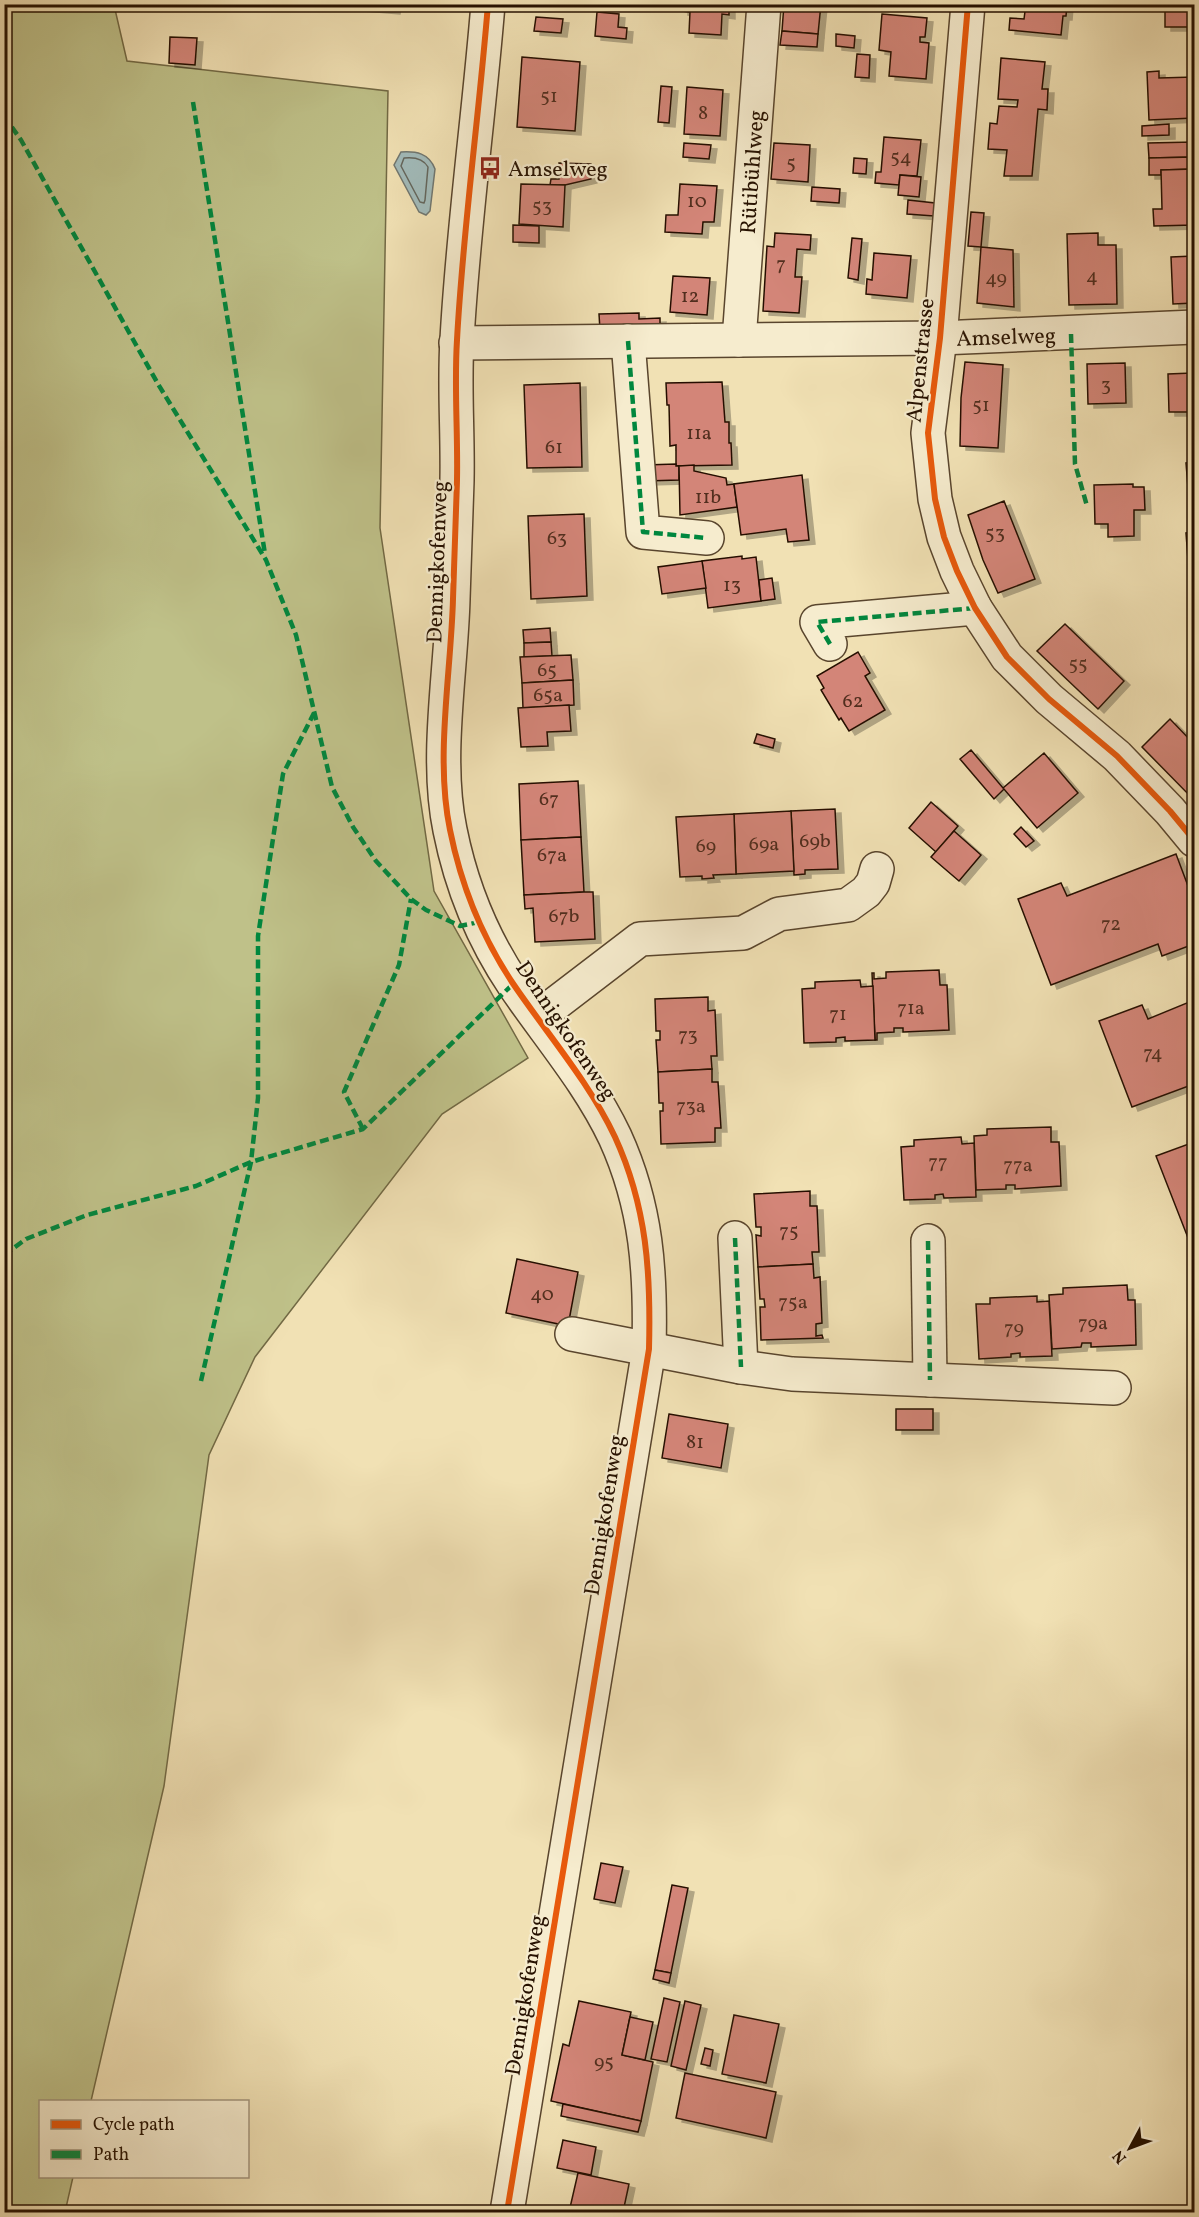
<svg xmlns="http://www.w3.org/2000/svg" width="1199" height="2217" viewBox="0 0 1199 2217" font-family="Vollkorn,serif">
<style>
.green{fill:#bfc189;stroke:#726944;stroke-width:1.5}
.water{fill:#a1bab9;stroke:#70766f;stroke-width:1.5}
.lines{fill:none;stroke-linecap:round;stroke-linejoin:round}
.shore{stroke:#64665c;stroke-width:1.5}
.building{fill:#d38578;stroke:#261100;stroke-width:1.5;filter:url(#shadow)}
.minor-casing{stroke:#59452d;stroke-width:36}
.minor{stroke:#f6ecce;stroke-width:33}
.quiet{stroke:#00873e;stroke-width:4.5;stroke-dasharray:9 4.5;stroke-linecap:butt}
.cycleway-casing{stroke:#f6ecce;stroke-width:10}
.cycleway{stroke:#e8590c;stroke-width:6}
.labels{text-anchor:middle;stroke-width:4.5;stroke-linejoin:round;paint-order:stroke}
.number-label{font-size:20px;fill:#512e1e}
.poi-label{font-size:22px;fill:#261100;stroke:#f6ecce;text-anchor:start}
.street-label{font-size:22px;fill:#261100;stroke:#f6ecce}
</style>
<defs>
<filter id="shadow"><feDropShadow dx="6" dy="4" stdDeviation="0" flood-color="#0004"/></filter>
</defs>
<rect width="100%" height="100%" fill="#f1e1b4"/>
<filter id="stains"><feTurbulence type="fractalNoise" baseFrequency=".00333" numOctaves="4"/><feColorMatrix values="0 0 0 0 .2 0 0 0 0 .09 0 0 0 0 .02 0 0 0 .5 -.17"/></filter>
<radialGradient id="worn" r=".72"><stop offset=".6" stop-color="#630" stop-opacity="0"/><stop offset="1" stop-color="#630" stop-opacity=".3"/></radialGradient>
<!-- green -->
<polygon class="green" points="5,4 114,5 127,61 388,91 380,528 434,891 528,1058 442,1114 255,1357 209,1455 164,1786 91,2101 40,2102 40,2176 73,2177 65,2212 4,2212"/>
<!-- water -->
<path class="water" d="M401 152C416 151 429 153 435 169L430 211 426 215 419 212 394 165Z"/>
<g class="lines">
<!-- shore -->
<path class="shore" d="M404 158C413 157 423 158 428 167L425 200 424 203 420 202 401 166Z"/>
</g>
<!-- building -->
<g class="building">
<polygon points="360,4 395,4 394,10 359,7"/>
<polygon points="682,4 729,4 729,15 722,14 721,35 689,33 690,12 682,11"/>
<polygon points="784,4 821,4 818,34 782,31"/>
<polygon points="1026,4 1067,4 1066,16 1063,16 1061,35 1009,30 1010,18 1024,19"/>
<rect x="1165" y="4" width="29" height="23"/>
<polygon points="597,12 619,14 618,27 627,28 626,39 595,36"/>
<polygon points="882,14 927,18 925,37 920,37 920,42 929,43 926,79 889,76 891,52 879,50"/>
<polygon points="536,17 563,19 561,33 534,31"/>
<polygon points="782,31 818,34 817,47 780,45"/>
<polygon points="836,34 855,36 854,48 836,46"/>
<polygon points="170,37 197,38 195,65 169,63"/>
<polygon points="857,54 870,55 869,78 855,77"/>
<polygon points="522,57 580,62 575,131 517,127"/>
<polygon points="1001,58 1045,62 1042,89 1048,89 1047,110 1038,109 1032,176 1004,176 1007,150 988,149 990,123 997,124 999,106 1017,107 1018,100 998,99"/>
<polygon points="1159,71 1159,78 1194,77 1194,118 1149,120 1147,72"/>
<polygon points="661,86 672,87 669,123 658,122"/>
<polygon points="687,87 723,90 720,136 684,134"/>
<polygon points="1169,124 1169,135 1142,136 1142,126"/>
<polygon points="884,137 921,140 917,176 900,175 899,185 875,183 876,172 881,172"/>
<polygon points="1194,142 1194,157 1149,158 1148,143"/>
<polygon points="684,143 711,145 709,159 683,157"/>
<polygon points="774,143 810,145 808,182 771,179"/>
<polygon points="1194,157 1194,169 1161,170 1161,175 1149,175 1149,158"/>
<polygon points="854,158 867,159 866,174 853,173"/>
<polygon points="559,163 591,164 591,179 565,185 550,185 551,179 559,179"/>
<polygon points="1194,169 1194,225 1154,226 1153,209 1162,209 1161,170"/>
<polygon points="900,175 921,177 919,197 898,195"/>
<polygon points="521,184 565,185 563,227 519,224"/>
<polygon points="680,184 717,186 714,222 703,222 702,234 665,232 666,215 678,215"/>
<polygon points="812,187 840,189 839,203 811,201"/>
<polygon points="908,200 935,203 934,216 907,214"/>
<polygon points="971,212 984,213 981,247 968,246"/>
<polygon points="513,225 539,226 539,243 513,242"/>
<polygon points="775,233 811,235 810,250 797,249 795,277 802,277 799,313 763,311 767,246 774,247"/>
<polygon points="1098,233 1098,245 1116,245 1117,304 1069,305 1067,234"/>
<polygon points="852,238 862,239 858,280 848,278"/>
<polygon points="981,247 1013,250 1014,307 977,303"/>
<polygon points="874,253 911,256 907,298 866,294 867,279 872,280"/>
<polygon points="1194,256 1194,303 1173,304 1171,257"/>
<polygon points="673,276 710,278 707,315 670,312"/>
<polygon points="639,313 639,319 660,318 660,329 600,330 599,314"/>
<polygon points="965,362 1003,365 998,448 960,446 961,398"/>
<polygon points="1125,363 1126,403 1088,404 1087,364"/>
<polygon points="1192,373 1193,412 1169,412 1168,374"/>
<polygon points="722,382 725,422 729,422 729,443 731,443 732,465 676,466 676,445 670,446 669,405 667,405 666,383"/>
<polygon points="580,383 582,467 527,468 524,385"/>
<polygon points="1194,462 1194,524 1191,524 1186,463"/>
<polygon points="676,464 676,466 679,466 679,480 645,481 645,465"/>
<polygon points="694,465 694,471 726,478 727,485 734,484 737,507 680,515 679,466"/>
<polygon points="802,475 809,540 788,542 786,529 741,535 734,484"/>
<polygon points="1133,484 1133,487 1144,487 1145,510 1134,510 1134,536 1108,537 1108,524 1095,524 1094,485"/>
<polygon points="1004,501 1035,579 998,593 983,560 968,515"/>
<polygon points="584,514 587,596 531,599 528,516"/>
<polygon points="1194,532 1194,626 1193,626 1186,533"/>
<polygon points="742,556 742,559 756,557 761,601 708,608 702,561"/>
<polygon points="702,561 706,588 662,594 658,567"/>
<polygon points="772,578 775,599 761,601 759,580"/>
<polygon points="1065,624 1124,681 1098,709 1037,651"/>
<polygon points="550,628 551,642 524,643 523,630"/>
<polygon points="551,642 552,656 524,657 524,643"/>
<polygon points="858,652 870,673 865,676 885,710 849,731 841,718 839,720 821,690 824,688 817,676"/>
<polygon points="571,655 573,680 522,683 520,657"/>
<polygon points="573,680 574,705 523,708 522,683"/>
<polygon points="569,705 571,731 547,732 548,746 521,747 518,708"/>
<polygon points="1170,719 1194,744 1194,800 1142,747"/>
<polygon points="757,734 775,739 773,748 754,743"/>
<polygon points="971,750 1003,788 1044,753 1078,793 1037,828 1004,789 994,799 960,759"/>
<polygon points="578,781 581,837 521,840 519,784"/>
<polygon points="931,802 958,826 936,852 909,828"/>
<polygon points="835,809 838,869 805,870 805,874 794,875 791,811"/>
<polygon points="791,811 794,871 736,874 734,814"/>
<polygon points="734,814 736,874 713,875 714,878 702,879 702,876 680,877 676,817"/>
<polygon points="1021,827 1034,841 1026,847 1014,834"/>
<polygon points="954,831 981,855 959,881 931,857"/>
<polygon points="581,837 584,892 524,895 521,840"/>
<polygon points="1176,854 1194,902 1194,944 1162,956 1158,944 1051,985 1018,899 1061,883 1067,896"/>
<polygon points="584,892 593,892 595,939 535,942 533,908 525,909 524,895"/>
<polygon points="939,970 940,985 947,985 949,1030 903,1032 903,1028 894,1028 894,1032 877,1033 877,1040 875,1040 872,973 874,973 874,979 886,978 886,972"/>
<polygon points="860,980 861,987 873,986 875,1040 845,1041 845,1037 836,1038 836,1042 804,1043 802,989 815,988 815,982"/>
<polygon points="708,997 708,1011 715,1010 717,1056 711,1056 712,1069 658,1072 656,1040 660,1040 660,1031 656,1031 655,999"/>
<polygon points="1194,1000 1194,1084 1132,1107 1099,1021 1142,1005 1148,1019"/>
<polygon points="712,1069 712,1082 718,1082 721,1128 715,1128 715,1142 661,1144 660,1111 663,1111 663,1103 659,1103 658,1072"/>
<polygon points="1051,1127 1051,1142 1059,1142 1061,1186 1015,1189 1015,1185 1006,1185 1006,1189 976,1190 974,1136 987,1135 987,1129"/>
<polygon points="961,1137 962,1144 974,1143 976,1197 944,1198 943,1194 935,1195 935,1199 904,1200 901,1147 914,1146 914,1140"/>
<polygon points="1194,1142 1194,1241 1190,1243 1156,1156"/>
<polygon points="810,1191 810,1206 817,1206 819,1252 812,1252 813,1264 758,1267 756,1235 761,1236 761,1227 756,1227 754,1194"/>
<polygon points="517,1259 578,1272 568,1326 506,1313"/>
<polygon points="813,1264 814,1278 820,1277 822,1323 816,1324 816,1336 822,1335 823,1338 761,1340 760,1307 765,1307 764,1299 760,1299 758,1267"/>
<polygon points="1127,1285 1128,1300 1135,1300 1136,1345 1091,1347 1091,1343 1082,1343 1081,1347 1052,1349 1049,1295 1063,1294 1063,1288"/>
<polygon points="1037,1296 1037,1302 1049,1301 1052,1356 1020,1357 1020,1353 1011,1354 1011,1357 979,1359 976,1304 990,1304 990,1298"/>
<rect x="896" y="1409" width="37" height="21"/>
<polygon points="669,1414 728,1424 721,1468 662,1458"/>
<polygon points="601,1863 623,1867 615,1903 594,1899"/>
<polygon points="672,1885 688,1888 671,1973 655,1970"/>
<polygon points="655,1970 671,1973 669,1983 653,1979"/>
<polygon points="664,1998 680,2002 667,2062 651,2059"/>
<polygon points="579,2001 631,2012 622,2055 653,2062 641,2121 551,2101 563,2044 569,2046"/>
<polygon points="685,2001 701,2005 686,2070 671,2066"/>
<polygon points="734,2015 779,2024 766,2083 722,2074"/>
<polygon points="630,2017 653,2022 645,2060 622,2055"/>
<polygon points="705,2048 713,2050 710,2066 701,2064"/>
<polygon points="685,2073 776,2092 766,2138 676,2118"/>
<polygon points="563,2104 641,2121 638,2132 561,2116"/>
<polygon points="563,2140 596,2147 591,2175 557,2168"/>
<polygon points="578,2173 629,2184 623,2212 569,2212"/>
</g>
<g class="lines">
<!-- minor casing -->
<g class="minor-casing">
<g id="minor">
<path d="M488 4C479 116 463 228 457 340 454 386 458 433 457 480 456 520 454 560 453 599 451 673 435 758 450 830 461 885 483 939 514 985 548 1035 589 1082 615 1137 647 1207 651 1273 649 1349L507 2212"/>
<polyline points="968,4 940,338 928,433 935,499 944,537 957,571 975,608 1007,657 1049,699 1117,756 1170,811 1194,840"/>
<polyline points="739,340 764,4"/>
<polyline points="628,341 643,532 707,538"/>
<polyline points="456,343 940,338 1194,327"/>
<polyline points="830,644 817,622 975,608"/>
<polyline points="538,1017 640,939 743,933 779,914 848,905 866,892 873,883 877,869"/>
<polyline points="735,1238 741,1367"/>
<polyline points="928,1241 930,1380"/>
<polyline points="572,1334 741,1367 792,1374 1114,1388"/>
</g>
</g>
<!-- minor -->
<use href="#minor" class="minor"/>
<!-- quiet -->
<g class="quiet">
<polyline points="193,102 265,554"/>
<polyline points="4,116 21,140 158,384 266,560 296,635 332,787 353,827 376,861 411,899 426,910 460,926 479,922"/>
<polyline points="1071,334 1075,464 1087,506"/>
<polyline points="628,341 643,532 707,538"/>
<polyline points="830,644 817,622 975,608"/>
<polyline points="363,1129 344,1092 399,965 411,899"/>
<polyline points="735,1238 741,1367"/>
<polyline points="928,1241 930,1380"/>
<polyline points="4,1255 26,1239 87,1215 196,1186 251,1162 363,1129 513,984"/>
<polyline points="201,1381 251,1162 258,1098 258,936 283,774 314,713"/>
</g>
<!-- cycleway casing -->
<g class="cycleway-casing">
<g id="cycleway">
<path d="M488 4C479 116 463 228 457 340 454 386 458 433 457 480 456 520 454 560 453 599 451 673 435 758 450 830 461 885 483 939 514 985 548 1035 589 1082 615 1137 647 1207 651 1273 649 1349L507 2212"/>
<polyline points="968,4 940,338 928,433 935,499 944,537 957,571 975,608 1007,657 1049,699 1117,756 1170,811 1194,840"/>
</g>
</g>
<!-- cycleway -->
<use href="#cycleway" class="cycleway"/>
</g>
<!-- icons -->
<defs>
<g id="bus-bare" transform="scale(1.8)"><path d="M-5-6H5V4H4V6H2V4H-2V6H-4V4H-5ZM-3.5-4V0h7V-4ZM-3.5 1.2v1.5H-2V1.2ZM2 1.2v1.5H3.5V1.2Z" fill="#8f2418" stroke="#f6ecce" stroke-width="2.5" paint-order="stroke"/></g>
</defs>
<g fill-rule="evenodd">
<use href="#bus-bare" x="490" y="168"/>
</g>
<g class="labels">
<!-- number labels -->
<g class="number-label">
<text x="549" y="102">51</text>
<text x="703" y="119">8</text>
<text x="901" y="163">54</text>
<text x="791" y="169">5</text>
<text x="697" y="207">10</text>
<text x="542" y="212">53</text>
<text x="781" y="270">7</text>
<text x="1092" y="282">4</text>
<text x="996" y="284">49</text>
<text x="690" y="302">12</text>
<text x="1106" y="391">3</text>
<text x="981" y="411">51</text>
<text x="699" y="439">11a</text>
<text x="554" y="453">61</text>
<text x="708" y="503">11b</text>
<text x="995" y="539">53</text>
<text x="557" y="544">63</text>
<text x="732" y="591">13</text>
<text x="1078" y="670">55</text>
<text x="547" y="676">65</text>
<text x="548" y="701">65a</text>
<text x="853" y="707">62</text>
<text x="549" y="805">67</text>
<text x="815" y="847">69b</text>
<text x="764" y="850">69a</text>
<text x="706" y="852">69</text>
<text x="552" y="861">67a</text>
<text x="564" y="922">67b</text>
<text x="1111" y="930">72</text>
<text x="911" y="1014">71a</text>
<text x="838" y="1020">71</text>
<text x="688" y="1041">73</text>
<text x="1153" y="1059">74</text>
<text x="691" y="1112">73a</text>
<text x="938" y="1168">77</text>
<text x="1018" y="1171">77a</text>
<text x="789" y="1237">75</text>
<text x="542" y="1300">40</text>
<text x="793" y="1308">75a</text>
<text x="1093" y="1329">79a</text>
<text x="1014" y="1334">79</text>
<text x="695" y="1448">81</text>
<text x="604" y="2068">95</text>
</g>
<!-- poi labels -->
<g class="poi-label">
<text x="508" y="176">Amselweg</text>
</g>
<!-- street labels -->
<g class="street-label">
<text transform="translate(751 172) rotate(-86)" y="8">Rütibühlweg</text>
<text transform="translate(1006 336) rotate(-2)" y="8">Amselweg</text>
<text transform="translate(919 360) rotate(-84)" y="8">Alpenstrasse</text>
<text transform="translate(436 562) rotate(-88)" y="8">Dennigkofenweg</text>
<text transform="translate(567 1030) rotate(56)" y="8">Dennigkofenweg</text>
<text transform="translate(603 1515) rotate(-81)" y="8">Dennigkofenweg</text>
<text transform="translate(524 1995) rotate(-81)" y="8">Dennigkofenweg</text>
</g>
</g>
<!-- margin -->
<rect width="1199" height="2217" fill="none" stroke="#f1e1b4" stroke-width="24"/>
<rect x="6" y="6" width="1187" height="2205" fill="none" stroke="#261100" stroke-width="3"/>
<rect x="12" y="12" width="1175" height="2193" fill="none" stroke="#261100" stroke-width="1.5"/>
<!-- legend -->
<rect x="39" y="2100" width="210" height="78" fill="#f6ecce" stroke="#a3947c" stroke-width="1.5"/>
<rect x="51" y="2120" width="30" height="9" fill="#e8590c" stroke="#a3947c" stroke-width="1.5"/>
<text x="93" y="2130" font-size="18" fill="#261100">Cycle path</text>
<rect x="51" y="2150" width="30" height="9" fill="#00873e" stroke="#a3947c" stroke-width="1.5"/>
<text x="93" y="2160" font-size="18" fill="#261100">Path</text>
<!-- north arrow -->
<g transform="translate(1130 2148) rotate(229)" stroke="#f6ecce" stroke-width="4.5" paint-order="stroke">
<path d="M0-4.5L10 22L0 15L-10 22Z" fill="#261100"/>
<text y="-9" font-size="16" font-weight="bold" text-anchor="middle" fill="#261100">N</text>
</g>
<rect width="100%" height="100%" filter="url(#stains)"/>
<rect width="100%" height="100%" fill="url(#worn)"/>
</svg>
